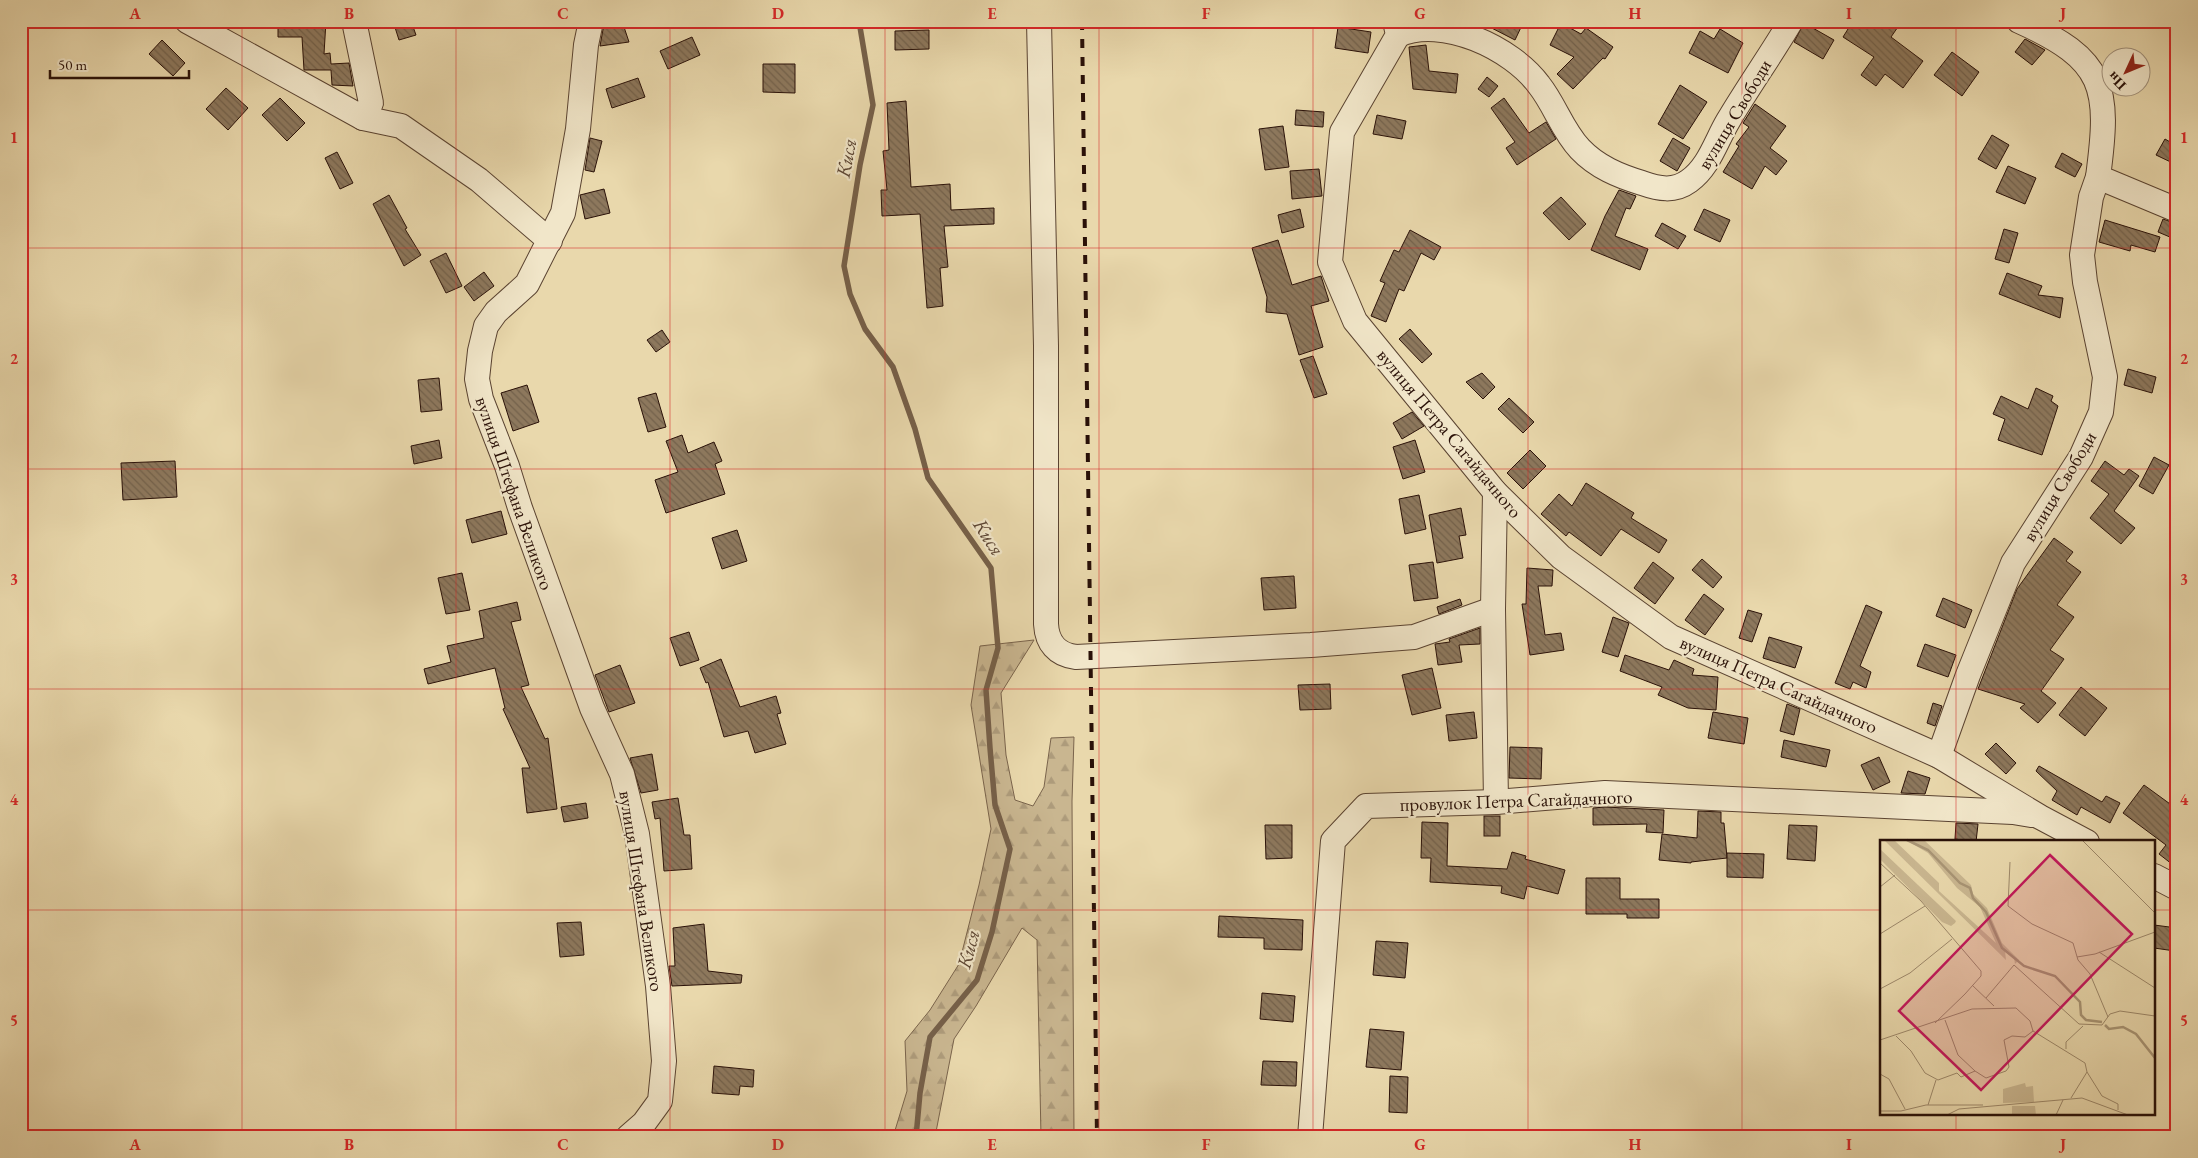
<svg xmlns="http://www.w3.org/2000/svg" width="2198" height="1158" viewBox="0 0 2198 1158" font-family="'EB Garamond',serif">
<style>
.forest{fill:url(#forest-firs);stroke:#7a644c}
.lines{fill:none;stroke-linecap:round;stroke-linejoin:round}
.stream{stroke:#766049;stroke-width:5.5}
.building{fill:url(#building-back-hatch);stroke:#2a1108}
.minor-casing{stroke:#5a4331;stroke-width:26}
.minor{stroke:#f1e6c9;stroke-width:24}
.rail{stroke:#2a1108;stroke-width:4;stroke-dasharray:9 9;stroke-linecap:butt}
.grid{fill:none;stroke:#d62828;stroke-width:1;stroke-opacity:0.55}
.labels{text-anchor:middle;stroke-width:4.5;stroke-linejoin:round;paint-order:stroke}
.street-label{font-size:19px;fill:#2a1108;stroke:#f1e6c9}
.water-label{font-size:20px;font-style:italic;fill:#5c4533;stroke:#f1e6c9}
.inset-river{fill:none;stroke:#a89474;stroke-width:2.5}
.inset-road{fill:none;stroke:#9d886a;stroke-width:1}
.view{fill:#c2185b;fill-opacity:0.15;stroke:#c2185b;stroke-width:2.5}
.inset-edge{fill:none;stroke:#2a1108;stroke-width:2.5}
.neatline{fill:none;stroke:#d62828;stroke-width:2}
.grid-label{font-size:16px;text-anchor:middle;font-weight:bold;fill:#d62828}
</style>
<defs>
<pattern id="forest-firs" width="22" height="20" patternUnits="userSpaceOnUse" patternTransform="scale(1.25)"><rect width="22" height="20" fill="#c9b690"/><path d="M5 1l3.5 6h-7zM16 11l3.5 6h-7z" fill="#ad9b7b"/></pattern>
<pattern id="building-back-hatch" width="6" height="6" patternUnits="userSpaceOnUse" patternTransform="scale(1.25)"><rect width="6" height="6" fill="#8d785d"/><path d="M-1 5l2 2M0 0l6 6M5-1l2 2" fill="none" stroke="#73614b"/></pattern>
</defs>
<rect width="100%" height="100%" fill="#e9d8ac"/>
<filter id="stains"><feTurbulence type="fractalNoise" baseFrequency=".004" numOctaves="4"/><feColorMatrix values="0 0 0 0 .2 0 0 0 0 .09 0 0 0 0 .02 0 0 0 .5 -.17"/></filter>
<radialGradient id="worn" r=".72"><stop offset=".6" stop-color="#630" stop-opacity="0"/><stop offset="1" stop-color="#630" stop-opacity=".3"/></radialGradient>
<!-- forest -->
<polygon class="forest" points="1034,640 1001,693 1006,755 1015,800 1033,806 1044,787 1051,738 1074,737 1072,801 1074,1137 1041,1137 1037,940 1022,928 976,1006 954,1039 935,1137 893,1137 907,1091 905,1041 930,1010 959,964 979,885 991,829 971,705 980,646"/>
<g class="lines">
<!-- stream -->
<polyline class="stream" points="859,21 873,105 860,165 844,266 850,294 865,329 893,367 915,429 928,478 991,568 998,648 986,690 990,748 995,805 1010,849 992,932 977,980 930,1037 920,1093 916,1137"/>
</g>
<!-- building -->
<g class="building">
<polygon points="278,21 326,21 324,54 330,53 331,64 349,63 353,86 332,85 331,70 304,70 302,37 278,37"/>
<polygon points="393,21 411,21 416,35 399,40"/>
<polygon points="622,21 629,42 600,46 604,24"/>
<polygon points="1478,21 1524,21 1515,40"/>
<polygon points="1853,21 1902,21 1891,37 1923,61 1903,88 1885,74 1876,86 1861,75 1874,57 1843,37"/>
<polygon points="1561,23 1581,34 1586,28 1613,47 1605,59 1603,58 1573,89 1557,74 1574,57 1550,45"/>
<polygon points="1804,23 1834,40 1823,59 1794,42"/>
<polygon points="1338,27 1371,32 1368,53 1335,48"/>
<polygon points="1720,29 1743,43 1728,73 1689,53 1700,31 1714,39"/>
<polygon points="929,30 929,49 895,50 895,31"/>
<polygon points="692,37 700,55 668,69 660,51"/>
<polygon points="2025,39 2045,50 2032,65 2015,52"/>
<polygon points="162,40 185,63 173,76 149,54"/>
<polygon points="1426,45 1429,71 1458,74 1456,93 1413,89 1409,47"/>
<polygon points="1952,52 1979,72 1962,96 1934,75"/>
<polygon points="763,64 795,64 795,93 763,92"/>
<polygon points="1487,77 1498,86 1489,97 1478,89"/>
<polygon points="638,78 645,97 612,108 606,89"/>
<polygon points="1680,85 1707,102 1683,139 1658,124"/>
<polygon points="226,88 248,108 228,130 206,109"/>
<polygon points="280,98 305,123 287,141 262,115"/>
<polygon points="1504,98 1529,133 1546,122 1556,139 1517,165 1506,148 1515,142 1491,108"/>
<polygon points="906,101 911,187 950,184 951,210 994,208 994,224 944,226 948,267 940,268 943,306 927,308 920,214 882,216 881,190 887,190 883,151 889,150 887,103"/>
<polygon points="1755,104 1786,126 1770,148 1787,161 1776,175 1765,166 1752,189 1723,172 1739,146 1736,144 1749,127 1743,123"/>
<polygon points="1296,110 1324,112 1323,127 1295,125"/>
<polygon points="1377,115 1406,121 1402,139 1373,134"/>
<polygon points="1283,126 1289,167 1265,170 1259,129"/>
<polygon points="1992,135 2009,145 1996,169 1978,159"/>
<polygon points="590,138 602,141 594,172 585,170"/>
<polygon points="1673,138 1690,148 1677,171 1660,161"/>
<polygon points="2165,139 2177,146 2177,165 2156,155"/>
<polygon points="337,152 353,183 340,189 325,158"/>
<polygon points="2062,153 2082,164 2075,177 2055,167"/>
<polygon points="2008,166 2036,178 2025,204 1996,192"/>
<polygon points="1319,169 1322,196 1292,199 1290,171"/>
<polygon points="604,189 610,213 585,219 580,195"/>
<polygon points="1619,190 1636,196 1630,209 1626,208 1615,236 1648,249 1640,270 1591,250 1605,216"/>
<polygon points="389,195 407,228 405,229 421,255 404,266 373,204"/>
<polygon points="1561,197 1586,224 1569,240 1543,213"/>
<polygon points="1300,209 1304,227 1282,233 1278,215"/>
<polygon points="1704,209 1730,220 1720,242 1694,230"/>
<polygon points="2163,219 2177,224 2177,240 2158,232"/>
<polygon points="2105,220 2160,237 2155,252 2131,245 2130,251 2099,242"/>
<polygon points="1662,223 1686,236 1678,249 1655,236"/>
<polygon points="2004,229 2018,233 2009,263 1995,259"/>
<polygon points="1410,230 1441,247 1434,260 1421,253 1404,291 1399,289 1386,322 1371,316 1385,283 1380,281 1394,250 1399,252"/>
<polygon points="1278,240 1292,285 1321,276 1329,301 1311,306 1323,347 1299,355 1287,314 1266,312 1267,297 1252,248"/>
<polygon points="446,253 462,286 446,293 430,261"/>
<polygon points="484,272 494,286 474,301 464,287"/>
<polygon points="2007,273 2042,286 2038,295 2063,298 2060,318 1999,294"/>
<polygon points="1410,329 1432,354 1422,363 1399,339"/>
<polygon points="662,330 670,342 656,352 647,340"/>
<polygon points="1313,356 1327,394 1314,398 1300,360"/>
<polygon points="2128,369 2156,377 2152,393 2124,385"/>
<polygon points="1482,373 1495,387 1483,399 1466,382"/>
<polygon points="439,378 442,410 421,412 418,380"/>
<polygon points="527,385 539,422 513,431 501,393"/>
<polygon points="2036,388 2053,396 2051,401 2058,406 2042,455 1998,440 2005,419 1993,414 2001,396 2028,409"/>
<polygon points="656,393 666,427 648,432 638,398"/>
<polygon points="1509,398 1534,422 1523,433 1498,409"/>
<polygon points="1412,412 1424,426 1402,439 1393,423"/>
<polygon points="682,435 688,453 714,442 722,461 715,464 725,494 666,513 655,480 678,472 666,441"/>
<polygon points="439,440 442,458 414,464 411,446"/>
<polygon points="1415,440 1425,472 1403,479 1393,447"/>
<polygon points="1530,450 1546,466 1523,489 1507,473"/>
<polygon points="2154,457 2169,465 2153,494 2139,486"/>
<polygon points="175,461 177,497 123,500 121,463"/>
<polygon points="2105,461 2124,475 2129,469 2139,476 2114,511 2135,528 2121,544 2090,518 2109,494 2091,481"/>
<polygon points="1586,483 1634,513 1631,518 1667,540 1659,553 1621,529 1601,556 1569,532 1566,536 1541,514 1559,494 1572,506"/>
<polygon points="1419,495 1426,529 1405,534 1399,499"/>
<polygon points="1461,508 1466,535 1459,536 1463,558 1437,563 1429,515"/>
<polygon points="501,511 507,534 472,543 466,520"/>
<polygon points="737,530 747,561 722,569 712,538"/>
<polygon points="2054,538 2073,552 2066,561 2081,572 2057,605 2074,617 2050,650 2064,659 2041,691 2056,703 2038,723 2020,708 2025,704 1978,689 2017,589"/>
<polygon points="1702,559 1722,577 1713,588 1692,570"/>
<polygon points="1433,562 1438,598 1414,601 1409,565"/>
<polygon points="1653,562 1674,578 1655,604 1634,588"/>
<polygon points="1527,568 1553,570 1552,586 1538,586 1545,635 1561,633 1564,650 1530,655 1522,604 1526,604"/>
<polygon points="462,573 470,610 446,614 438,578"/>
<polygon points="1294,576 1296,608 1264,610 1261,578"/>
<polygon points="1704,594 1724,609 1705,635 1685,620"/>
<polygon points="1943,598 1972,610 1965,628 1936,616"/>
<polygon points="1460,599 1462,605 1439,614 1437,607"/>
<polygon points="517,602 521,620 511,622 529,685 521,687 545,739 548,738 557,809 527,813 522,768 530,768 503,709 505,708 495,668 428,684 424,669 451,662 447,646 484,638 479,611"/>
<polygon points="1866,605 1882,612 1860,666 1871,672 1866,688 1853,682 1850,689 1835,683"/>
<polygon points="1748,610 1762,614 1752,642 1739,638"/>
<polygon points="1613,617 1629,623 1618,657 1602,652"/>
<polygon points="1480,628 1480,644 1459,645 1462,662 1438,665 1435,644 1450,642 1449,639"/>
<polygon points="689,632 699,660 680,666 670,638"/>
<polygon points="1769,637 1802,647 1795,668 1763,658"/>
<polygon points="1925,644 1956,655 1948,677 1917,666"/>
<polygon points="1625,655 1669,670 1674,660 1694,669 1692,675 1718,677 1716,710 1688,708 1658,695 1662,687 1620,671"/>
<polygon points="721,659 740,707 776,696 781,713 777,714 786,744 755,753 748,731 724,737 708,682 706,683 700,668"/>
<polygon points="620,665 635,703 609,712 595,675"/>
<polygon points="1432,668 1441,708 1412,715 1402,675"/>
<polygon points="1330,684 1331,709 1300,710 1298,685"/>
<polygon points="2081,687 2107,708 2085,736 2059,715"/>
<polygon points="1933,703 1942,706 1935,726 1927,723"/>
<polygon points="1787,704 1800,709 1794,735 1780,731"/>
<polygon points="1474,712 1477,738 1449,741 1446,715"/>
<polygon points="1713,712 1748,718 1744,744 1708,738"/>
<polygon points="1784,740 1830,750 1826,767 1781,757"/>
<polygon points="1996,743 2016,763 2006,774 1985,754"/>
<polygon points="1510,747 1542,748 1541,779 1509,778"/>
<polygon points="652,754 658,790 641,793 630,758"/>
<polygon points="1879,757 1890,782 1873,790 1861,765"/>
<polygon points="2039,766 2102,802 2106,796 2120,803 2110,823 2081,807 2077,815 2052,800 2057,791 2036,771"/>
<polygon points="1908,771 1930,778 1925,794 1901,793"/>
<polygon points="2144,785 2177,809 2177,868 2159,854 2166,845 2123,813"/>
<polygon points="678,798 684,835 690,835 692,869 664,871 660,818 655,819 652,802"/>
<polygon points="586,803 588,818 564,822 561,807"/>
<polygon points="1605,807 1664,810 1663,833 1646,832 1647,824 1593,825 1593,808"/>
<polygon points="1698,811 1721,812 1721,823 1724,823 1727,858 1691,862 1691,863 1659,860 1662,834 1697,838"/>
<rect x="1484" y="816" width="16" height="20"/>
<polygon points="1422,822 1448,823 1447,866 1507,869 1512,852 1526,856 1525,859 1565,870 1558,894 1527,886 1524,899 1501,893 1502,886 1430,882 1431,858 1421,858"/>
<polygon points="1956,823 1978,824 1976,842 1955,839"/>
<polygon points="1265,825 1292,825 1292,858 1266,859"/>
<polygon points="1789,825 1817,826 1815,861 1787,859"/>
<polygon points="1727,853 1764,854 1763,878 1727,877"/>
<polygon points="1586,878 1620,878 1620,899 1659,899 1659,918 1627,918 1627,914 1586,914"/>
<polygon points="1219,916 1303,920 1302,950 1264,949 1264,938 1218,937"/>
<polygon points="581,922 584,955 560,957 557,923"/>
<polygon points="704,924 708,971 742,975 741,983 672,986 669,966 675,966 673,928"/>
<polygon points="2154,925 2177,928 2175,951 2154,948"/>
<polygon points="1376,941 1408,943 1405,978 1373,975"/>
<polygon points="1262,993 1295,996 1293,1022 1260,1019"/>
<polygon points="1370,1029 1404,1032 1401,1070 1366,1067"/>
<polygon points="1263,1061 1297,1062 1296,1086 1261,1085"/>
<polygon points="714,1066 754,1070 753,1087 740,1086 739,1095 712,1093"/>
<polygon points="1390,1076 1408,1077 1407,1113 1389,1112"/>
</g>
<g class="lines">
<!-- minor casing -->
<g class="minor-casing">
<g id="minor">
<polyline points="187,21 363,118 401,126 479,180 550,241"/>
<polyline points="354,21 371,103 363,118"/>
<polyline points="591,21 586,45 578,129 563,213 527,284 496,312 486,326 480,351 477,379 481,399 507,466 520,508 592,708 622,774 637,834 658,986 664,1061 660,1101 644,1123 628,1137"/>
<path d="M1039 21 1046 346V624C1047 643 1057 655 1076 657L1311 645 1414 637 1493 609"/>
<polyline points="1395,21 1398,35 1342,132 1330,262 1355,321 1495,492 1561,557 1671,637 1939,756 2040,817 2087,842"/>
<path d="M2019 21C2106 60 2110 87 2098 177L2177 210"/>
<path d="M1398 35C1442 15 1512 48 1539 85 1555 105 1562 130 1580 149 1597 167 1619 176 1642 183 1659 189 1674 192 1689 181 1709 167 1716 141 1728 121 1748 87 1771 55 1791 21"/>
<polyline points="1495,492 1493,609 1496,802"/>
<polyline points="1939,756 1968,675 2013,563 2081,457 2101,412 2105,377 2085,282 2082,255 2091,197 2098,177"/>
<polyline points="2154,876 2177,888"/>
<polyline points="1310,1137 1333,841 1366,806 1496,802 1605,793 2013,812 2031,815"/>
</g>
</g>
<!-- minor -->
<use href="#minor" class="minor"/>
<!-- rail -->
<polyline class="rail" points="1082,21 1097,1137"/>
</g>
<!-- grid -->
<path class="grid" d="M242 21V1137M456 21V1137M670 21V1137M885 21V1137M1099 21V1137M1313 21V1137M1528 21V1137M1742 21V1137M1956 21V842M21 248H2177M21 469H2177M21 689H2177M21 910H1882M2154 910H2177M1956 1114V1137"/>
<g class="labels">
<!-- street labels -->
<g class="street-label">
<text transform="translate(1734 114) rotate(-59)" y="7">вулиця Свободи</text>
<text transform="translate(1450 433) rotate(50)" y="7">вулиця Петра Сагайдачного</text>
<text transform="translate(2059 486) rotate(-59)" y="7">вулиця Свободи</text>
<text transform="translate(515 493) rotate(71)" y="7">вулиця Штефана Великого</text>
<text transform="translate(1779 684) rotate(24)" y="7">вулиця Петра Сагайдачного</text>
<text transform="translate(1516 800) rotate(-2)" y="7">провулок Петра Сагайдачного</text>
<text transform="translate(642 891) rotate(81)" y="7">вулиця Штефана Великого</text>
</g>
<!-- water labels -->
<g class="water-label">
<text transform="translate(846 158) rotate(-79)" y="7">Кися</text>
<text transform="translate(989 537) rotate(57)" y="7">Кися</text>
<text transform="translate(968 949) rotate(-75)" y="7">Кися</text>
</g>
</g>
<!-- overview -->
<g transform="translate(1880 840)">
<rect width="275" height="275" fill="#e9d8ac"/>
<path d="M4 0H14L59 43V51L116 103 100 67 77 48 48 13 26 0H44L91 45 93 54 107 68 122 103 139 120 135 124 134 118 125 111 126 120ZM0 9 76 81 75 83 71 86 62 82 0 19Z" fill="#c9b690"/>
<path d="M145 243 146 247 153 246 154 262 123 263V249ZM132 266H155L156 275H132Z" fill="#c9b690"/>
<path class="inset-river" d="M27 0 48 10 80 43 90 48 93 58 106 72 122 108 144 126 175 136 200 162 201 175 206 180 222 182M225 185 229 189 243 187 256 194 275 218"/>
<path class="inset-road" d="M202 0 275 73M130 22 128 66 152 84 193 103 198 120 210 134 228 177M0 23 41 61 101 131V136L85 154 55 183M0 47 15 35M0 94 45 66M219 112 275 148M197 117 215 114 275 92M92 145 114 166M0 149 30 133 72 99M106 158 134 125 199 184 222 185 230 174 240 171 275 176M65 180 78 215 95 231M16 196 31 211 45 233 58 240 77 233 81 237 95 231 106 238 126 231 129 227 124 200 132 196 145 197 153 191M0 200 92 169 136 168 150 181 153 191 205 223 207 232 191 258M186 209V202L203 186M207 232 222 256 238 264V270M0 234 9 239 25 269M48 265 56 240M0 271H21L46 265H103M67 275 79 269 202 258 248 275M176 275 183 260"/>
<path class="view" d="M170 15 252 94 101 250 19 171Z"/>
<rect width="275" height="275" class="inset-edge"/>
</g>
<!-- margin -->
<rect width="2198" height="1158" fill="none" stroke="#e9d8ac" stroke-width="55"/>
<!-- north arrow -->
<g transform="translate(2126 72) rotate(226)"><circle r="24" fill="#f1e6c9" stroke="#a1917c"/>
<path d="M0-4L9 19L0 12L-9 19Z" fill="#8f2418"/>
<text y="-8" font-size="14" font-weight="bold" text-anchor="middle" fill="#2a1108">Пн</text>
</g>
<!-- scale -->
<path d="M50 70v8h139v-8" fill="none" stroke="#2a1108" stroke-width="2.5"/>
<text x="58" y="70" font-size="15" fill="#2a1108" stroke="#f1e6c9" stroke-width="4" paint-order="stroke">50 m</text>
<rect x="28" y="28" width="2142" height="1102" class="neatline"/>
<g class="grid-label">
<text x="135" y="19">A</text>
<text x="349" y="19">B</text>
<text x="563" y="19">C</text>
<text x="778" y="19">D</text>
<text x="992" y="19">E</text>
<text x="1206" y="19">F</text>
<text x="1420" y="19">G</text>
<text x="1635" y="19">H</text>
<text x="1849" y="19">I</text>
<text x="2063" y="19">J</text>
<text x="14" y="143">1</text>
<text x="2184" y="143">1</text>
<text x="14" y="364">2</text>
<text x="2184" y="364">2</text>
<text x="14" y="585">3</text>
<text x="2184" y="585">3</text>
<text x="14" y="805">4</text>
<text x="2184" y="805">4</text>
<text x="14" y="1026">5</text>
<text x="2184" y="1026">5</text>
<text x="135" y="1150">A</text>
<text x="349" y="1150">B</text>
<text x="563" y="1150">C</text>
<text x="778" y="1150">D</text>
<text x="992" y="1150">E</text>
<text x="1206" y="1150">F</text>
<text x="1420" y="1150">G</text>
<text x="1635" y="1150">H</text>
<text x="1849" y="1150">I</text>
<text x="2063" y="1150">J</text>
</g>
<rect width="100%" height="100%" filter="url(#stains)"/>
<rect width="100%" height="100%" fill="url(#worn)"/>
</svg>
